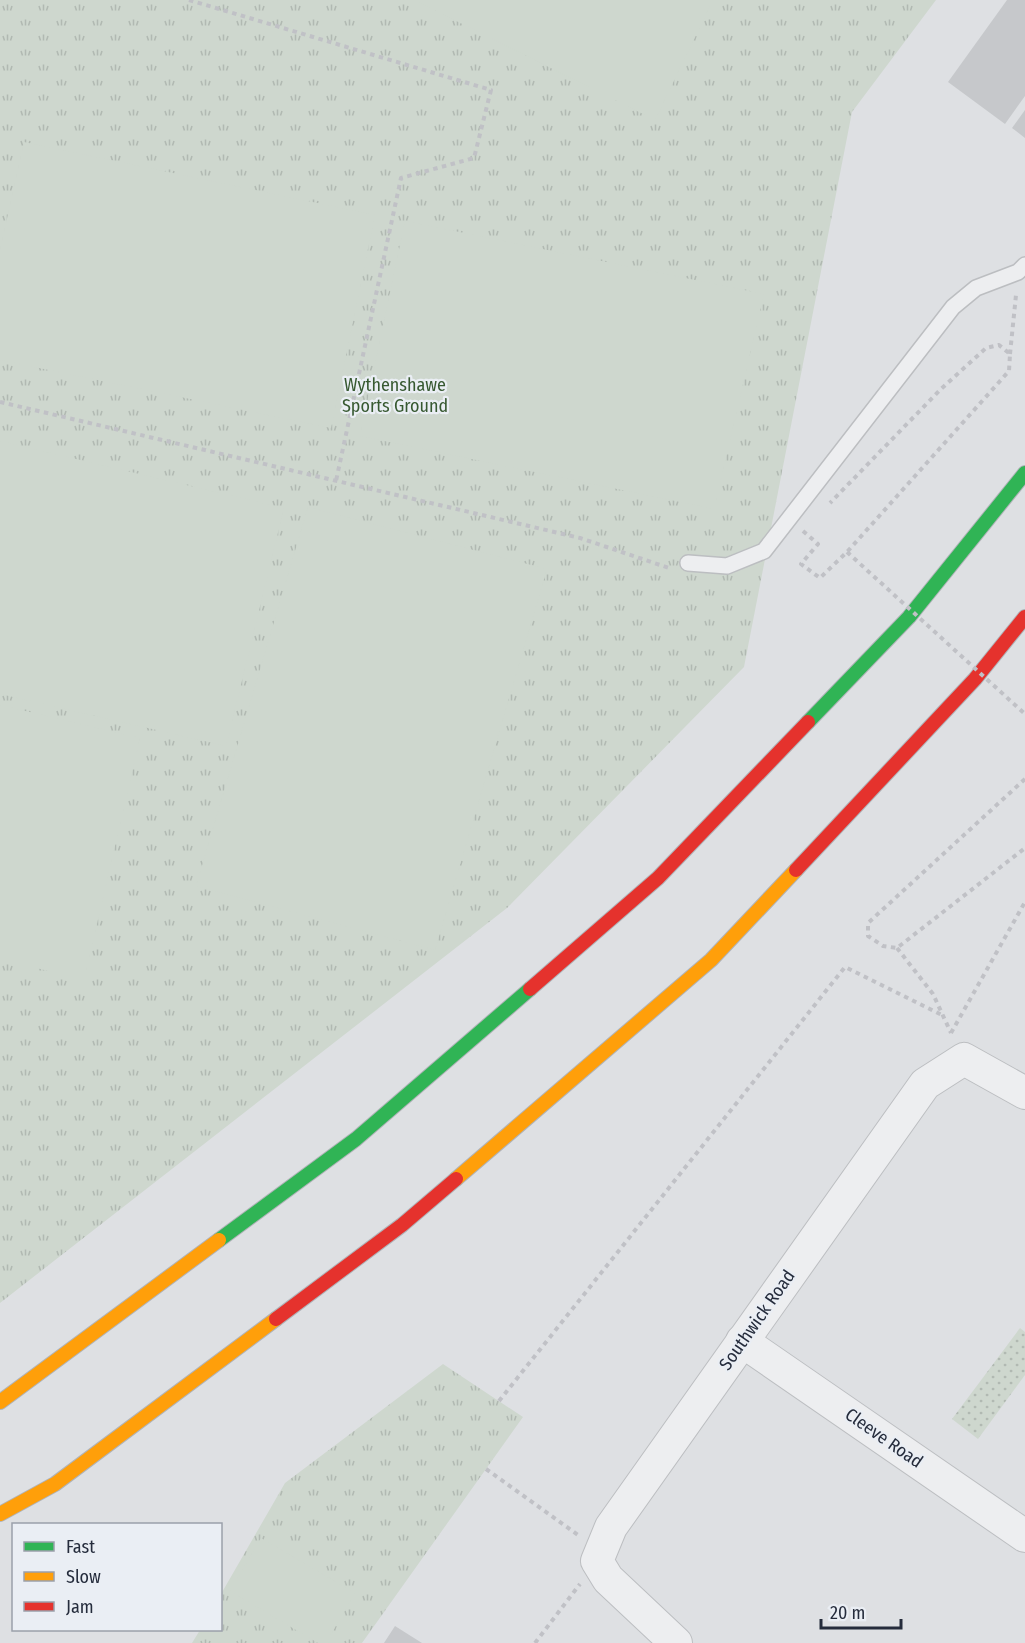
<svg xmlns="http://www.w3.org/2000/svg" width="1025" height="1643" viewBox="0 0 1025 1643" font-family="'Fira Sans Condensed',sans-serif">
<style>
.grass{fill:url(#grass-dots)}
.park{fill:url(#park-tufts)}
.pitch{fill:#ced7ce}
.building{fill:#c6c8cb}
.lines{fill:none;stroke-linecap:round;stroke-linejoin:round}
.lane-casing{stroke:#bcbec1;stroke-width:18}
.street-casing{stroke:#bcbec1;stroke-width:34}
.fast-casing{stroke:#b0b3b8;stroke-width:16}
.slow-casing{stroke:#b0b3b8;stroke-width:16}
.jam-casing{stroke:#b0b3b8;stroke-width:16}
.path{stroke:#c0c1c6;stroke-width:4;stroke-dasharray:4.5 4.5;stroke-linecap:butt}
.lane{stroke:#edeef0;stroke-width:15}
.street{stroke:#edeef0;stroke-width:32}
.fast{stroke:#30b455;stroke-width:14}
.slow{stroke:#ff9f0a;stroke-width:14}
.jam{stroke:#e5322d;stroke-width:14}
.path-bridge{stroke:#c0c1c6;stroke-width:4;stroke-dasharray:4.5 4.5;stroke-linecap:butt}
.labels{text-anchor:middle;stroke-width:4.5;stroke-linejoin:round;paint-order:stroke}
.park-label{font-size:18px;fill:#375931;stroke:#eaeef4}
.street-label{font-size:18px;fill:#252c3c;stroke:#eaeef4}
</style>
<defs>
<pattern id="grass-dots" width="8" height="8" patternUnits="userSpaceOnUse" patternTransform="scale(1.5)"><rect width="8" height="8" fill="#ced7ce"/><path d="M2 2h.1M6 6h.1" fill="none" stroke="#b1b9b2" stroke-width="1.8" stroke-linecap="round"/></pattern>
<pattern id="park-tufts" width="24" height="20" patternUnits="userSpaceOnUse" patternTransform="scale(1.5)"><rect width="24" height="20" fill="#ced7ce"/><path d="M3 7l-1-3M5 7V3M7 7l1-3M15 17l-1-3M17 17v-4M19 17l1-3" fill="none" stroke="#b1b9b2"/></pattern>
</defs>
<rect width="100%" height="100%" fill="#dee0e3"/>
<!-- grass -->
<polygon class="grass" points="1020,1328 1025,1332 1025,1375 978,1439 952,1419"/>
<!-- park -->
<g class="park">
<polygon points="0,0 936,0 852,112 744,667 507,908 0,1303"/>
<polygon points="443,1364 523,1417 362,1643 192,1643 200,1630 220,1630 221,1594 285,1483"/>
</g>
<!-- pitch -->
<g class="pitch">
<polygon points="414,0 713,0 655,120"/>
<polygon points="24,142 375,215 331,428 0,360 0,250"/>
<polygon points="405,221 764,294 714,509 360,436"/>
<polygon points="0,441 284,508 226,746 0,694"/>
<polygon points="308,507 547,569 435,950 196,886"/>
<polygon points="0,705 140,738 84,980 0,959"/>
<polygon points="261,1538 355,1593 326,1643 318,1643 230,1591"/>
</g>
<!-- building -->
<g class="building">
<polygon points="1007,0 1025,0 1025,96 1005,124 948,82"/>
<polygon points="1025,110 1025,138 1012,128"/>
<polygon points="395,1626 414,1638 422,1643 384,1643"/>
</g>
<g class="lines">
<!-- lane casing -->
<g class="lane-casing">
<polyline id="lane" points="688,563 727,566 764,551 953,307 976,288 1018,272 1025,265"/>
</g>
<!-- street casing -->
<g class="street-casing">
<g id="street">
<polyline points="742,1341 1025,1536"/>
<polyline points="676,1643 608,1579 597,1561 611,1527 925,1084 964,1059 1025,1093"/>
</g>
</g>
<!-- fast casing -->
<g class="fast-casing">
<g id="fast">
<polyline points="808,722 909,617 1025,473"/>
<polyline points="219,1240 356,1139 530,989"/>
</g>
</g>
<!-- slow casing -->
<g class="slow-casing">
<g id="slow">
<polyline points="456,1179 711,960 796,870"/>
<polyline points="0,1402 219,1240"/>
<polyline points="0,1514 55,1484 276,1319"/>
</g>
</g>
<!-- jam casing -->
<g class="jam-casing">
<g id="jam">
<polyline points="796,870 975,679 1025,617"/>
<polyline points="530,989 658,878 808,722"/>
<polyline points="276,1319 402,1225 456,1179"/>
</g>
</g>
<!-- path -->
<g class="path">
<polyline points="189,0 491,90 474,158 401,178 336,481"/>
<polyline points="1010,354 1016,295"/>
<polyline points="0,402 580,538 669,568"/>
<polyline points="803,531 818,544 801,564 820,578 847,552 1009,371 1010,354 999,345 986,348 941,389 830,503"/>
<polyline points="1025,779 868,923 868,936 883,946 897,948 1025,848"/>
<polyline points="897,948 933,994 951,1033"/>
<polyline points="951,1033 1025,902"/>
<polyline points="499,1401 845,967 942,1015"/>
<polyline points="486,1469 578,1535"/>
<polyline points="535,1643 580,1584"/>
</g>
<!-- lane -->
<use href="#lane" class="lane"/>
<!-- street -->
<use href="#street" class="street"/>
<!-- fast -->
<use href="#fast" class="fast"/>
<!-- slow -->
<use href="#slow" class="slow"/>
<!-- jam -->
<use href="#jam" class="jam"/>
<!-- path-bridge -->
<polyline class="path-bridge" points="847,552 1025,714"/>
</g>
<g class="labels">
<!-- park labels -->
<g class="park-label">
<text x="395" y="391">Wythenshawe<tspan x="395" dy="21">Sports Ground</tspan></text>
</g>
<!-- street labels -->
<g class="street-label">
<text transform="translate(757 1320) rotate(-55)" y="6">Southwick Road</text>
<text transform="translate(884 1438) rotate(35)" y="6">Cleeve Road</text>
</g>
</g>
<!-- legend -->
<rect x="12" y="1523" width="210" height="108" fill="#eaeef4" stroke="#9ba0aa" stroke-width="1.5"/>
<rect x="24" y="1542" width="30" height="9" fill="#30b455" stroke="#9ba0aa" stroke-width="1.5"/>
<text x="66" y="1553" font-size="18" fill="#252c3c">Fast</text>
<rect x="24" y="1572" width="30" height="9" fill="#ff9f0a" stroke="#9ba0aa" stroke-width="1.5"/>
<text x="66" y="1583" font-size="18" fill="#252c3c">Slow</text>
<rect x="24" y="1602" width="30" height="9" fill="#e5322d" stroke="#9ba0aa" stroke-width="1.5"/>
<text x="66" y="1613" font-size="18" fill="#252c3c">Jam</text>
<!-- scale -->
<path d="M821 1619v9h80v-9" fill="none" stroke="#252c3c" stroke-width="3"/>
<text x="830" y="1619" font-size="18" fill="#252c3c" stroke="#eaeef4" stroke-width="4.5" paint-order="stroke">20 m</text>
</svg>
